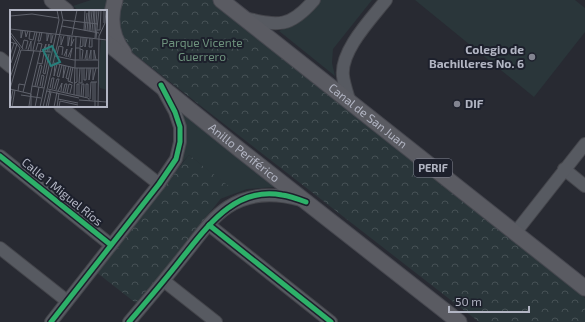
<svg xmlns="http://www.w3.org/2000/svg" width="585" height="322" viewBox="0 0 585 322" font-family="'Exo 2',sans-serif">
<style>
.grass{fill:#2a363a}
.park{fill:url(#park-crowns)}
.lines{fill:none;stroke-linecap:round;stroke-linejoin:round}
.minor-casing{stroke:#44454b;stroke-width:14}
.major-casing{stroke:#46474f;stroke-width:17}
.minor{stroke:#575a61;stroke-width:12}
.major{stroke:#5a5b62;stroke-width:15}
.cycleway-casing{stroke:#1d202c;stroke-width:8}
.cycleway{stroke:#2db169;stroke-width:5}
.poi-dot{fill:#828490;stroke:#1d202c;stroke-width:1.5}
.labels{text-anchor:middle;stroke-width:4;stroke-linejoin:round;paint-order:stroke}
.shield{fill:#1d202c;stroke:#858896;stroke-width:1}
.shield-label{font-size:11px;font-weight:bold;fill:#b2b5c3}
.park-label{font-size:12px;fill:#6d917c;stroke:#1d202c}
.poi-label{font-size:12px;font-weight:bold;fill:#b2b5c3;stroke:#1d202c;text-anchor:end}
.street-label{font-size:12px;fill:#b2b5c3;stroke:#1d202c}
.inset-road{fill:none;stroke:#5f626c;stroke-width:1}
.view{fill:#277f7b;fill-opacity:0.15;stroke:#277f7b;stroke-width:2}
.inset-edge{fill:none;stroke:#b2b5c3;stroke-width:2}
</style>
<defs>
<pattern id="park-crowns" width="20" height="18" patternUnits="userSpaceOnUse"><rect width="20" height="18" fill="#2a363a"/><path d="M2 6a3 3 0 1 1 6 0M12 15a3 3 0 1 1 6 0" fill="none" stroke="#465155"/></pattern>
</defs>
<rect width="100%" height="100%" fill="#282a32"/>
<!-- grass -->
<g class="grass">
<polygon points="91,0 111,0 106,11 79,11 73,6"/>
<polygon points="317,0 372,0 333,49 332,63 335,76 279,31 299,21"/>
<polygon points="415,0 575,0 585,8 585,32 534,97"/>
<polygon points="182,113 276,187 247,189 220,199 229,187 189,155 180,165 184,140"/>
</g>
<!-- park -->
<g class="park">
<polygon points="118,0 214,0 585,298 585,322 479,322 129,50 120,39"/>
<polygon points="189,155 230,187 137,304 96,272"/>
</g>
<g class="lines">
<!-- minor casing -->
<g class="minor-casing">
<g id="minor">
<path d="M245 18C279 26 290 28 314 0"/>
<polyline points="0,58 11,67"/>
<path d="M350 103C348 95 344 85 343 76 340 51 371 19 386 0"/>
<polyline points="60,106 159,184"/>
<polyline points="0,156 111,245"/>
<polyline points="564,169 585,186"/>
<polyline points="209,225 331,322"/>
<polyline points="515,233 585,144"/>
<polyline points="0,248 67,301"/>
<polyline points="164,281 216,322"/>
<polyline points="51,322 159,184 176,159 180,142 180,127 175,112 163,90"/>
<path d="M129 322C148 300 167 277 185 254 198 238 211 218 228 207 251 192 276 193 301 200"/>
</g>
</g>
<!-- major casing -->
<g class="major-casing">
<g id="major">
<polyline points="52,0 66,11"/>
<path d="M115 0C109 19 112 38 124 53"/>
<path id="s1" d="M221 0 585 288"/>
<path id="s2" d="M106 42 240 150 459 322"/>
</g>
</g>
<!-- minor -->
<use href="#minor" class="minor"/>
<!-- major -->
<use href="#major" class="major"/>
<!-- cycleway casing -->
<g class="cycleway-casing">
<g id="cycleway">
<polyline points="0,156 111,245"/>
<polyline points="209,225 331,322"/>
<polyline points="51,322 159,184 176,159 180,142 180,127 175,112 161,85"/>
<path d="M129 322C147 301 165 280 182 258 207 227 235 186 282 195 290 196 298 199 306 202"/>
</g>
</g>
<!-- cycleway -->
<use href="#cycleway" class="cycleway"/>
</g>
<!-- markers -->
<g class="poi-dot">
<circle cx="532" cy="57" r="4"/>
<circle cx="457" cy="104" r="4"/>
</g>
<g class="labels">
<!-- shield labels -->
<rect class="shield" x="414" y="159" width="38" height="18" rx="3"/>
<g class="shield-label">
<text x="433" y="172">PERIF</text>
</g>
<!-- park labels -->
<g class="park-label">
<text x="202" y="47">Parque Vicente<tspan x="202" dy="14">Guerrero</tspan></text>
</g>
<!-- poi labels -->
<g class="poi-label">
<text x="524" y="54">Colegio de<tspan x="524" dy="14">Bachilleres No. 6</tspan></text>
<text x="465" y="108" text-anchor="start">DIF</text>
</g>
<!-- street labels -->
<g class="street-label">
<text dy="4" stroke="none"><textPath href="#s1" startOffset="187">Canal de San Juan</textPath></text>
<text dy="4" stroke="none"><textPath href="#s2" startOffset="177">Anillo Periférico</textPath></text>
<text transform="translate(62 192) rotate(39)" y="4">Calle 1 Miguel Ríos</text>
</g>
</g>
<!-- overview -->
<g transform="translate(10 10)">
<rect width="97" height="97" fill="#282a32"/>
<path d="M91 30 97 31V80L90 78 88 70Z" fill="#2a363a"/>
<path class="inset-road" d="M0 6 22 4 48 8M53 10 88 14M94 13V0M52 16 89 23M0 19 97 30M11 20V28L13 20M74 20 75 0M87 20H90L91 0M15 21 16 27 18 21M20 21 19 29 23 30 25 22M75 21 77 3M77 21 79 0 84 1M79 21 80 0M80 21 82 1M82 21 84 0M0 22 13 39M30 22 28 31H30L32 22M84 22 85 0M37 23V31L39 24M41 24V33L43 25M0 25 10 38M62 25 67 0M51 26V35L54 26M58 26V36L60 26M62 26 61 36 64 29M71 27 70 37 73 36V27M75 28V37L77 28M80 28 79 37H82V29M85 28 87 0M86 28 89 0M0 32 7 34 1 53M12 38 14 30 18 31 16 39M66 38H70V49M70 39 73 40 72 49M11 40 0 79 21 84V97M11 40 41 42M18 40 21 31V40M23 40 27 22M26 40 28 33 32 34 22 76 34 78M33 41 36 34 35 42M37 42 39 34V42M37 44 33 63 35 64 39 44M47 44 49 36 53 37 52 45M0 46 4 33M45 46 64 50H88M54 46 57 39 56 47M58 47 62 38 60 48M75 49 77 40V50M79 49 81 40V49M84 50V40L86 50M28 53 32 54 34 43M44 53 65 58H88M45 53 44 66 47 54M50 54 47 66 49 67 52 55M54 55 53 68 56 56M61 57 58 71 63 73M70 58 69 73H72V58M74 58V70H76L77 58M79 58V70L81 58M83 58V70L86 58M0 68 10 38M58 69 56 68 59 56M60 72 63 57M65 73 67 72V58M25 76 30 55 32 56 27 76M30 76 32 65 34 66 32 77M40 78 42 68H44L42 79M38 79 78 88 80 91M44 79 47 69H49L46 80M8 81 9 74 15 75M37 81 69 88M48 81 52 73 51 81M13 82 24 40M53 82 55 74H57L55 82M57 83 59 74 62 75 60 83M11 85 31 88M64 85 66 26M67 85V74H69V86M71 86 72 74H74L73 87M76 87V74H78V87M48 89 68 93M80 89 81 72H87M69 90 97 92M83 90V72M0 95 3 80M19 96 22 76M2 97 5 80M25 97 29 77M30 97 49 10 47 0M33 97 53 10 51 0M36 97 40 80M38 97 41 82M44 97 47 82M47 97 49 83M49 97 50 91 68 95M85 97V72M88 97 89 26 95 13 96 0M97 97V84"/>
<path class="view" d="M42 36 50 52 41 56 33 40Z"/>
<rect width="97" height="97" class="inset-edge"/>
</g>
<!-- scale -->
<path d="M449 306v6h80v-6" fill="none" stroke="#b2b5c3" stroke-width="2"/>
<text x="455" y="306" font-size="12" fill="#b2b5c3" stroke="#1d202c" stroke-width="3" paint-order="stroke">50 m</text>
</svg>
